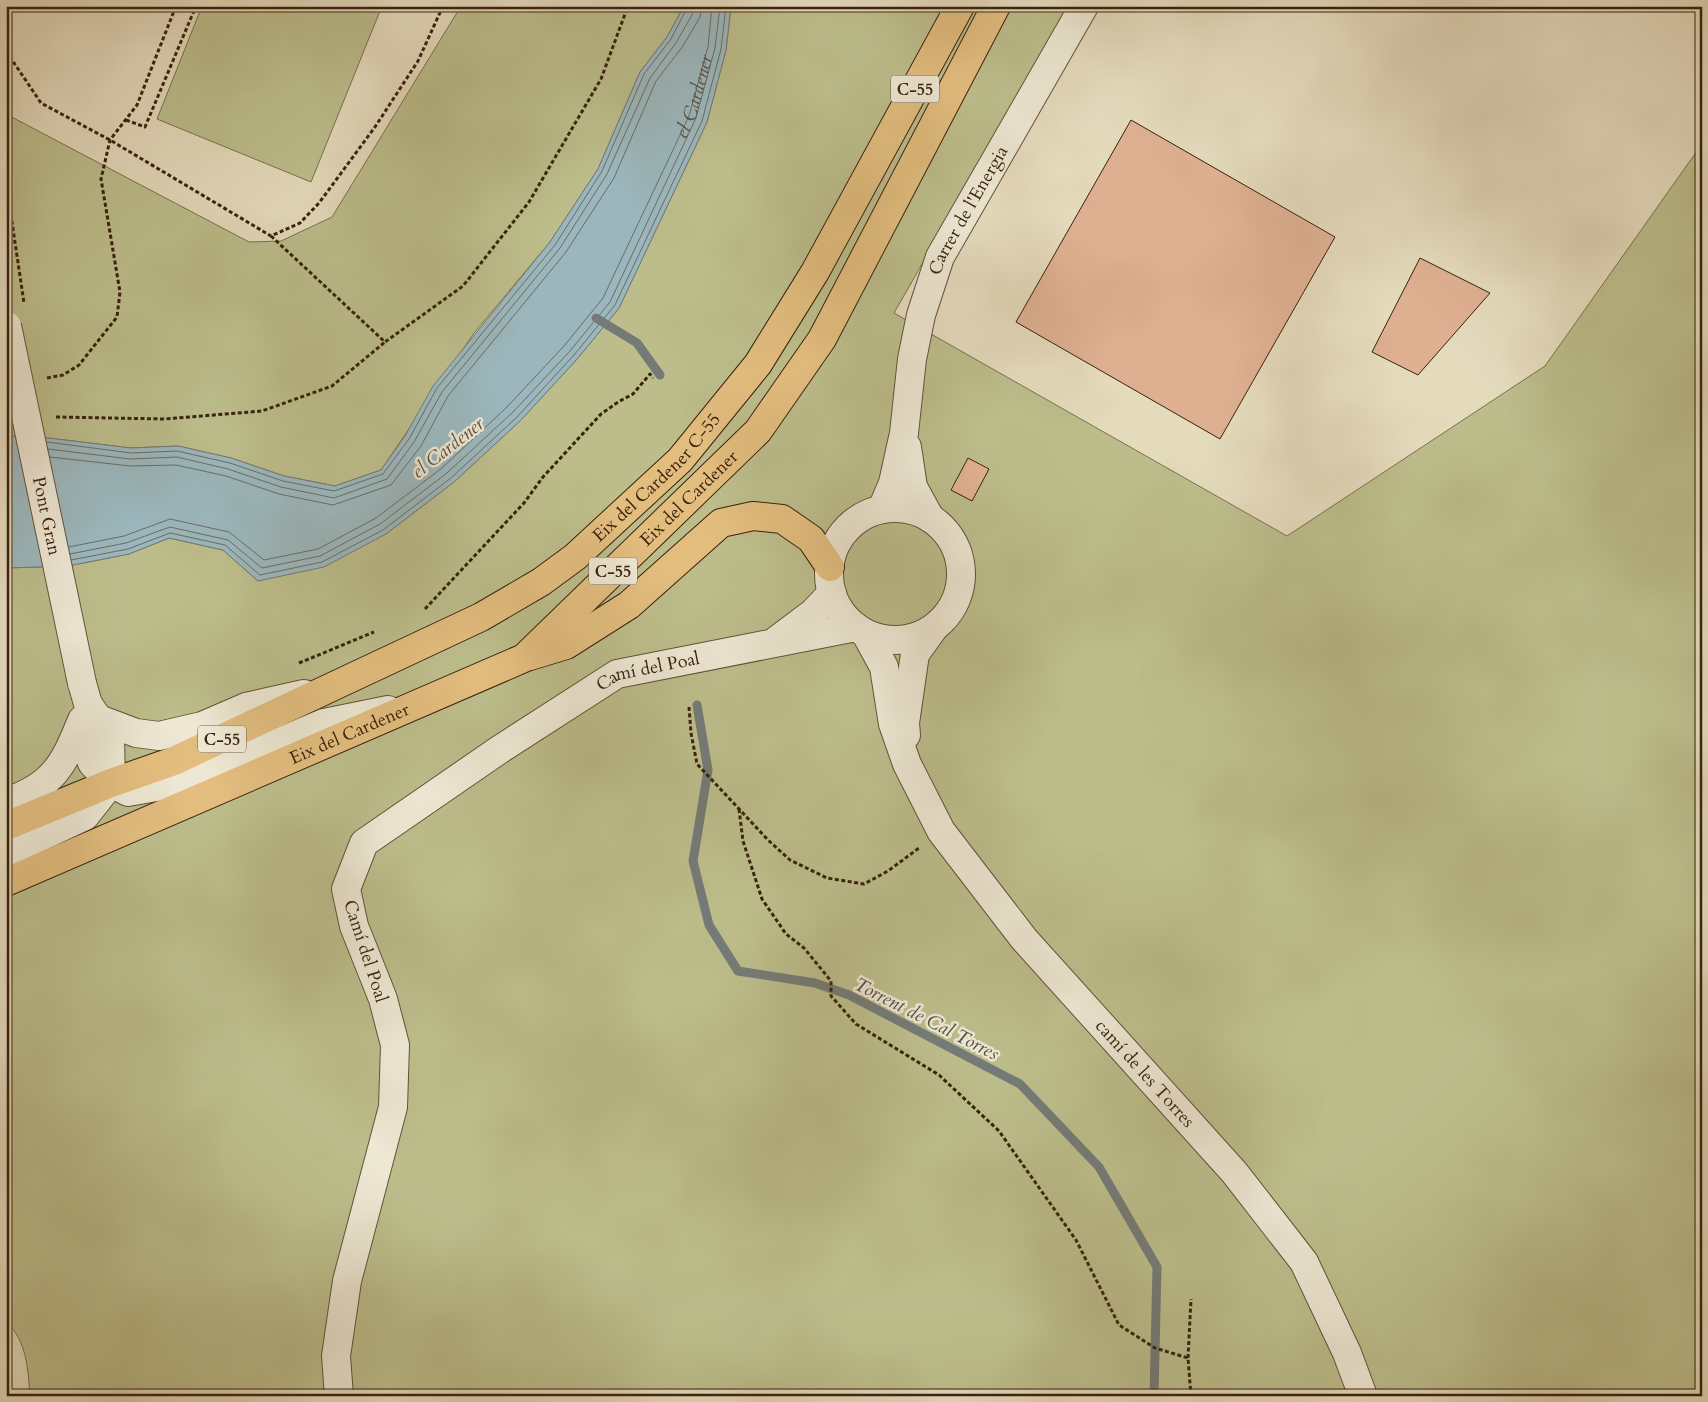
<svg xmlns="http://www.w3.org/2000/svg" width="1708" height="1402" viewBox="0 0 1708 1402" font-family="Cardo,serif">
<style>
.green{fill:#bcbd8b;stroke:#7a704c}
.water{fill:#9bb7bd;stroke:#747b77}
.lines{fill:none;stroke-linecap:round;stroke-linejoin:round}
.shore{stroke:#6a6c65;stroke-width:1}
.stream{stroke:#747b77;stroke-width:9}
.building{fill:#deb091;stroke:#39220d}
.minor-casing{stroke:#645039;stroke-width:30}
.tertiary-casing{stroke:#645039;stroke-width:30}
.primary-casing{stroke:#39220d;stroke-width:30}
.path{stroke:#39220d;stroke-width:3;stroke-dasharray:4 2.5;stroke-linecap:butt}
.minor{stroke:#ede7d3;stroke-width:28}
.tertiary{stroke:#ede7d3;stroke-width:28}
.primary{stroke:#e2bd7e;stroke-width:28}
.tertiary-bridge-casing{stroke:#645039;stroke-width:30;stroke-linecap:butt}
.tertiary-bridge{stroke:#ede7d3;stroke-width:28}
.labels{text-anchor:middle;stroke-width:5;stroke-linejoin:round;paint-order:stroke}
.shield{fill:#ede7d3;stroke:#6f5d48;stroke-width:1}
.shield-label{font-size:16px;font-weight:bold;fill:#39220d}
.street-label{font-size:18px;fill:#39220d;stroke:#ede7d3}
.water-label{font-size:19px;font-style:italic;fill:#564f42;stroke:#ede7d3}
</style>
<rect width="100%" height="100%" fill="#e4dabc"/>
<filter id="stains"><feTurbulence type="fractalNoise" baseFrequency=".004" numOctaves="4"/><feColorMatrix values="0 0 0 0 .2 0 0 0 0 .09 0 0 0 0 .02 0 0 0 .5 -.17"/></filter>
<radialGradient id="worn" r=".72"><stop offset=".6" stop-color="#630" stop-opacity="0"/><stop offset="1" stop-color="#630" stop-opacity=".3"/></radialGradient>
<!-- green -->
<g class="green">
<polygon points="202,6 382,6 311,182 157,119"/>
<polygon points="461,6 684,6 667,37 640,72 598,169 550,242 474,333 381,470 335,486 284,476 231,458 178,446 131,448 40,437 6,436 6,114 249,242 281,241 332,217"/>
<path d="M731 6H1070L894 313 1287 536 1545 366 1702 144V1396H30C28 1370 27 1340 6 1322V568L68 566 129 554 169 538 223 550 258 581 386 534 454 482 521 420 578 358 619 308 707 122 726 50Z"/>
</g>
<!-- water -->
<polygon class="water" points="684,6 731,6 726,50 707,122 619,308 578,358 521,420 454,482 386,534 324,567 258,581 223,550 169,538 129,554 68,566 6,568 6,436 40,437 131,448 178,446 231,458 284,476 335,486 381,470 405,436 433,386 550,242 598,169 640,72 667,37"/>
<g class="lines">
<!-- shore -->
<g class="shore">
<polyline points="47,442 131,453 177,451 230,463 283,481 334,491 383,474 409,439 437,388 555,245 602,171 644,74 671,39 688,6"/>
<polyline points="48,449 130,459 177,457 228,469 281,487 334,498 387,479 414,442 442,392 560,248 607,174 650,78 676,43 693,13 694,6"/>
<polyline points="50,457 130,466 176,465 226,476 279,494 333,505 391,485 421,446 448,396 566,252 614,178 656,81 683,46 700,17 702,6"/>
<path id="s1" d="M69 547 124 536 170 519 229 532 264 560 318 549 376 518 442 468 507 407 564 346 603 298 689 116 708 47 712 6"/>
<polyline points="70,554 126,543 170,527 228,540 262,568 320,556 380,524 447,473 513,412 570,351 610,302 696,118 715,48 720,6"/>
<polyline points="71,560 128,549 170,533 225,545 260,575 322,562 383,530 451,478 517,417 574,355 615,305 702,121 721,49 726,6"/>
</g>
<!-- stream -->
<g class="stream">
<polyline points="596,318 637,343 660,375"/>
<polyline points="697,705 708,770 693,861 709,925 738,971 815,983 849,995 1020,1084 1099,1167 1157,1267 1154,1396"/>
</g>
</g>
<!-- building -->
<g class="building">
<polygon points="1131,120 1335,237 1220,439 1016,322"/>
<polygon points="1420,258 1490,293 1418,375 1372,352"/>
<polygon points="968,458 989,469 972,501 951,490"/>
</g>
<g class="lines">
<!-- minor casing -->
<g class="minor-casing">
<g id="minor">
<polyline points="907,447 913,487 930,518"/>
<circle cx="895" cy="574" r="66"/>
<path id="s2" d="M882 509 893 483 904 433 912 359 921 315 940 257 1084 6"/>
<path id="s3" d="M866 634 884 667 893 724 907 764 941 831 1024 939 1234 1172 1304 1262 1347 1353 1363 1396"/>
<polyline points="777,640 813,613 832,593"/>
<polyline points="906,735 905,723 915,654 933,629"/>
<path id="s4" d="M339 1396 336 1356 347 1281 393 1107 395 1045 383 999 354 926 346 889 364 843 499 750 617 674 856 627"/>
</g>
</g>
<!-- tertiary casing -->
<g class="tertiary-casing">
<g id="tertiary">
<polyline points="99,719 136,733 159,736 202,726 246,707 304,694"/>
<polyline points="79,728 92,763 111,783 128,792 185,782 324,723 388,710"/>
<path d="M6 802C54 786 64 764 82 720"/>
<polyline points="6,853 85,816 111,783 110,736 88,704 82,683"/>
</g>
</g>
<!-- primary casing -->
<g class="primary-casing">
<g id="primary">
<polyline points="530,656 566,645 629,605 721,523 753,516 782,519 811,539 830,567"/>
<path id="s5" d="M6 826 111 783 174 761 481 617 541 582 575 557 680 460 758 364 815 272 960 6"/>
<path id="s6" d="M6 882 524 658 758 431 822 339 996 6"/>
</g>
</g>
<!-- path -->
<g class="path">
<polyline points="6,51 41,103 110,140 271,236 300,223 319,203 375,127 418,61 443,6"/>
<polyline points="126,120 145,127 196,6"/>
<polyline points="6,182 24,303"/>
<polyline points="271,236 385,342 463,286 529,202 601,79 628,6"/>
<polyline points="47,378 63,375 79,365 117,317 120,292 101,179 110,140 137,105 176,6"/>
<polyline points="56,417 165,419 262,411 332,386 385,342"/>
<polyline points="425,609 524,503 543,477 601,414 618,402 633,394 650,374 653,378"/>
<polyline points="299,663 374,632"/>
<polyline points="689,707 691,733 697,764 768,840 790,860 827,878 864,884 888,871 919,848"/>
<polyline points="739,809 743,841 762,899 786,934 804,948 831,981 831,996 856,1024 939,1075 999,1131 1076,1240 1119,1325 1155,1348 1188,1358 1191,1396"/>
<polyline points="1188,1358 1191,1299"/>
</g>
<!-- minor -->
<use href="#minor" class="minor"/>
<!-- tertiary -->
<use href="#tertiary" class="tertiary"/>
<!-- primary -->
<use href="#primary" class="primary"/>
<!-- tertiary-bridge casing -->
<g class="tertiary-bridge-casing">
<g id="tertiary-bridge">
<path id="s7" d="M7 326 82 683"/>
</g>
</g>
<!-- tertiary-bridge -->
<use href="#tertiary-bridge" class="tertiary-bridge"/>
</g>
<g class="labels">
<!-- shield labels -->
<g class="shield">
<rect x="891" y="75.5" width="48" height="27" rx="4"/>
<rect x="589" y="557.5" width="48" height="27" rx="4"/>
<rect x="198" y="725.5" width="48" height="27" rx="4"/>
</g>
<g class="shield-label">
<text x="915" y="95">C-55</text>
<text x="613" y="577">C-55</text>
<text x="222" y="745">C-55</text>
</g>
<!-- street labels -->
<g class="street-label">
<text dy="6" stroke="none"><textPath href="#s2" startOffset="314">Carrer de l'Energia</textPath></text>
<text dy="6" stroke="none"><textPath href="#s5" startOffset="745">Eix del Cardener C-55</textPath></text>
<text dy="6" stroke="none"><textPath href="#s6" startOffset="794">Eix del Cardener</textPath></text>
<text dy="6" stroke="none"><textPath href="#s7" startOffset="194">Pont Gran</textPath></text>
<text dy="6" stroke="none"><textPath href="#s4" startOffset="906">Camí del Poal</textPath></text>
<text dy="6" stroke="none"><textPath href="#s6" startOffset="374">Eix del Cardener</textPath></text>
<text transform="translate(366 951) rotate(72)" y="6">Camí del Poal</text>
<text dy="6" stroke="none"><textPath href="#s3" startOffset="530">camí de les Torres</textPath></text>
</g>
<!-- water labels -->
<g class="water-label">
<text dy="7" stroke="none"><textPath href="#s1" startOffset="870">el Cardener</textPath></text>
<text transform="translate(447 447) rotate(-38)" y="7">el Cardener</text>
<text transform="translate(927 1018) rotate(27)" y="7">Torrent de Cal Torres</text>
</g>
</g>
<!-- margin -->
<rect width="1708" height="1402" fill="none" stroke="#e4dabc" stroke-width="25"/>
<rect x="8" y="8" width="1693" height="1387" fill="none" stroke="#39220d" stroke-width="2.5"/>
<rect x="12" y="12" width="1683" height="1377" fill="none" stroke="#39220d"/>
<rect width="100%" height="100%" filter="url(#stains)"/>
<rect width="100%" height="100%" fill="url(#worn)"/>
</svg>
